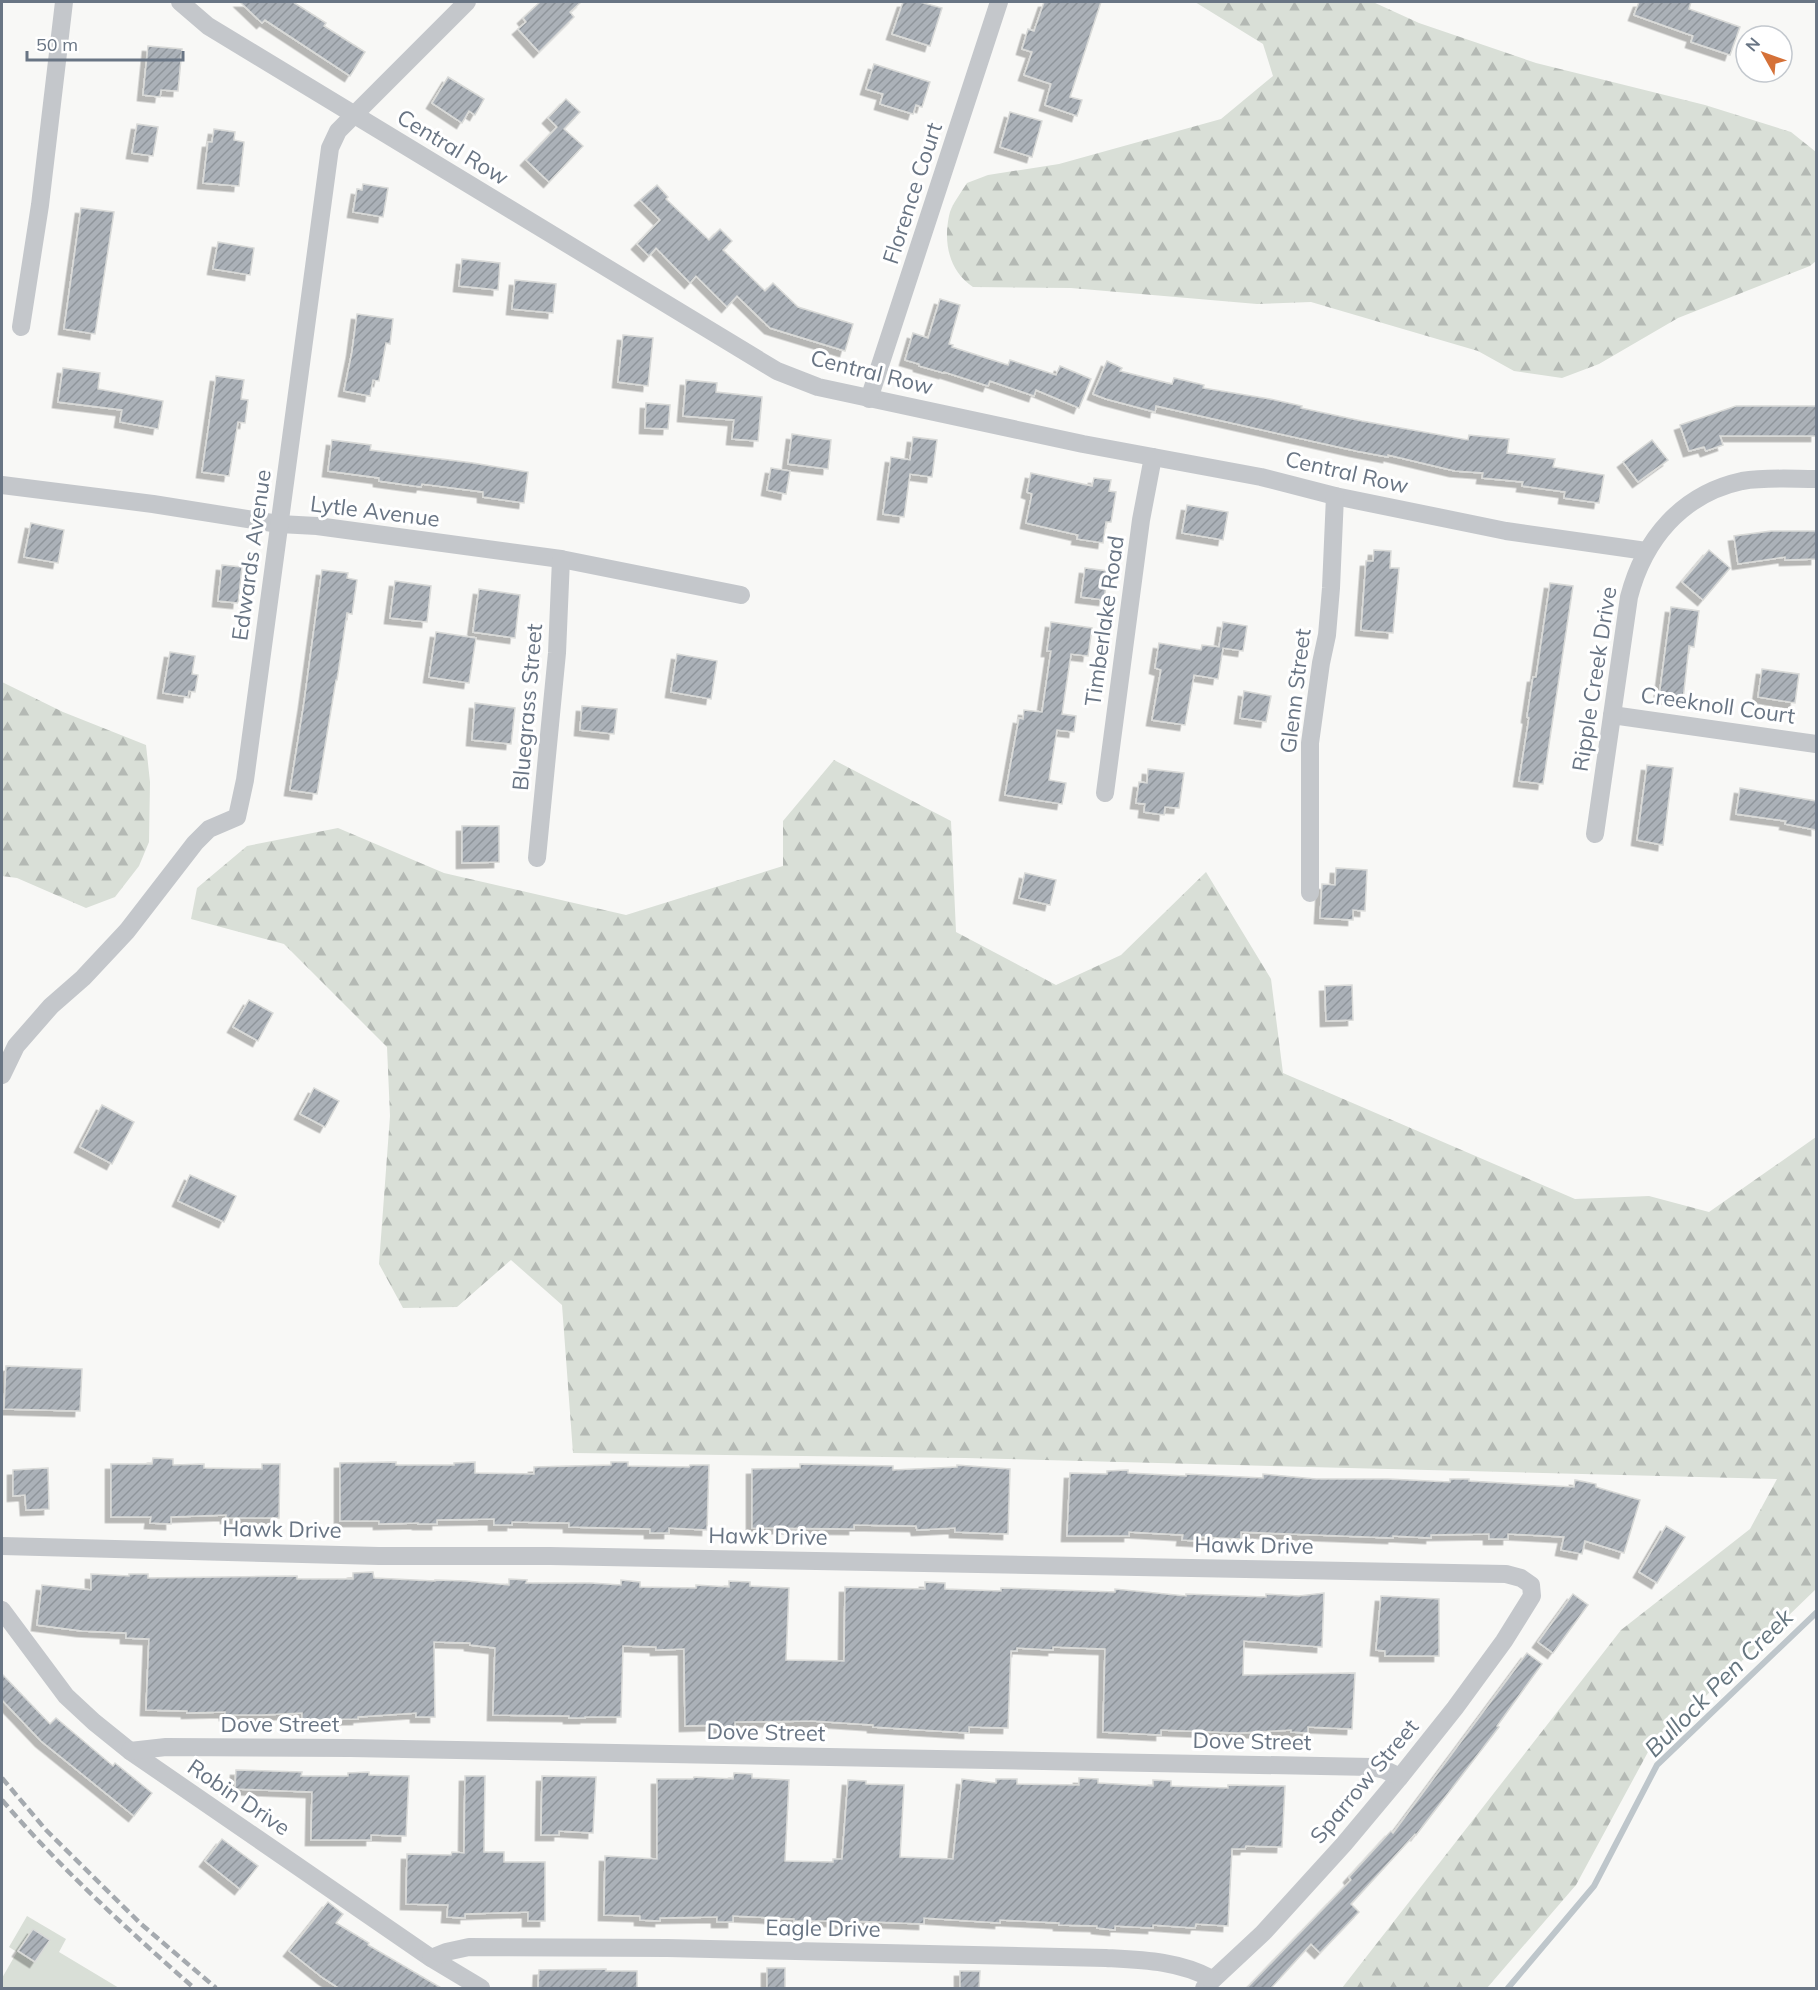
<svg xmlns="http://www.w3.org/2000/svg" width="1818" height="1990" viewBox="0 0 1818 1990" font-family="Mulish,sans-serif">
<style>
.green{fill:#d9dfd7}
.forest{fill:url(#forest-firs)}
.lines{fill:none;stroke-linecap:round;stroke-linejoin:round}
.stream{stroke:#bec6cb;stroke-width:6}
.building{fill:url(#building-hatch);stroke:#d9dad8;stroke-width:1.5;filter:url(#shadow)}
.street{stroke:#c4c7cb;stroke-width:18}
.rail{stroke:#a5aaaf;stroke-width:4.5;stroke-dasharray:9 4.5;stroke-linecap:butt}
.labels{text-anchor:middle;stroke-width:6;stroke-linejoin:round;paint-order:stroke}
.street-label{font-size:22px;fill:#697584;stroke:#fff}
.water-label{font-size:24px;font-style:italic;fill:#65757f;stroke:#fff}
</style>
<defs>
<pattern id="forest-firs" width="22" height="20" patternUnits="userSpaceOnUse" patternTransform="scale(1.5)"><rect width="22" height="20" fill="#d9dfd7"/><path d="M5 1l3.5 6h-7zM16 11l3.5 6h-7z" fill="#b4b9b4"/></pattern>
<pattern id="building-hatch" width="6" height="6" patternUnits="userSpaceOnUse" patternTransform="scale(1.5)"><rect width="6" height="6" fill="#abb1b8"/><path d="M-1 1l2-2M0 6l6-6M5 7l2-2" fill="none" stroke="#8f959b"/></pattern>
<filter id="shadow"><feDropShadow dx="-5.5" dy="5.5" stdDeviation="0" flood-color="#0004"/></filter>
</defs>
<rect width="100%" height="100%" fill="#f8f8f6"/>
<!-- green -->
<polygon class="green" points="27,1916 66,1939 59,1952 119,1988 2,1988 2,1978 17,1952 9,1947"/>
<!-- forest -->
<g class="forest">
<path d="M1195 2H1373L1419 23 1536 63 1705 105 1791 132 1816 152V261L1810 266 1678 318 1599 364 1562 378 1514 371 1478 351 1311 302 1257 304 1071 288 973 287C950 272 943 244 949 216 951 205 961 193 967 183L988 175 1059 164 1221 119 1273 76 1263 44Z"/>
<polygon points="2,682 63,712 146,745 150,782 149,842 139,866 115,897 86,908 17,878 2,876"/>
<polygon points="834,760 951,821 956,932 1056,985 1121,955 1206,872 1271,979 1283,1073 1575,1199 1649,1196 1709,1212 1816,1137 1816,1589 1648,1752 1576,1885 1487,1988 1342,1988 1621,1630 1750,1529 1777,1479 965,1458 573,1453 562,1305 511,1260 457,1307 403,1308 379,1264 390,1116 387,1047 284,944 191,919 197,888 247,846 338,828 444,873 626,915 783,866 783,821"/>
</g>
<g class="lines">
<!-- stream -->
<polyline class="stream" points="1508,1988 1594,1886 1657,1765 1816,1613"/>
</g>
<!-- building -->
<g class="building">
<polygon points="240,2 293,2 326,23 324,26 365,52 350,76 265,20 262,23"/>
<polygon points="540,2 581,2 570,12 574,17 539,52 518,29 526,22 523,18"/>
<polygon points="903,2 920,2 942,8 930,46 892,34"/>
<polygon points="1044,2 1101,2 1070,97 1082,100 1077,116 1045,105 1051,84 1024,75 1032,52 1022,49 1028,29 1034,31"/>
<polygon points="1639,2 1691,2 1689,9 1740,27 1730,55 1691,42 1693,36 1634,15"/>
<polygon points="148,46 182,49 178,91 161,90 160,97 143,95"/>
<polygon points="874,64 930,82 922,107 916,105 913,114 880,104 883,94 866,89"/>
<polygon points="448,77 484,99 475,115 469,111 462,123 432,103"/>
<polygon points="566,99 580,112 564,129 583,146 549,182 526,160 557,127 548,118"/>
<polygon points="1010,112 1042,121 1032,157 1000,147"/>
<polygon points="137,124 158,127 153,156 132,153"/>
<polygon points="214,129 235,132 234,140 244,142 239,186 203,183 208,142 212,142"/>
<polygon points="363,184 388,188 383,217 353,212 357,189 362,190"/>
<polygon points="657,185 668,197 666,199 709,240 720,229 732,241 723,250 765,291 773,283 798,307 853,324 845,351 770,328 737,296 727,307 696,276 690,283 656,248 649,256 637,244 660,220 640,200"/>
<polygon points="81,208 114,212 95,334 64,329"/>
<polygon points="218,242 254,248 250,275 213,269"/>
<polygon points="462,259 500,263 498,290 459,286"/>
<polygon points="515,280 556,284 553,313 512,309"/>
<polygon points="940,299 960,305 949,344 953,345 952,347 1008,365 1010,360 1056,375 1060,366 1091,379 1079,408 1036,390 1034,396 990,381 988,386 944,372 944,373 919,366 919,364 905,360 913,333 928,338"/>
<polygon points="357,314 393,319 390,344 386,343 379,381 373,380 370,396 344,391 352,352"/>
<polygon points="623,335 653,338 648,386 618,382"/>
<polygon points="1107,361 1122,368 1120,371 1172,384 1174,378 1204,385 1203,388 1270,399 1302,406 1301,408 1362,421 1468,440 1469,435 1509,439 1507,453 1555,459 1553,467 1604,475 1599,503 1564,498 1565,492 1522,486 1523,482 1482,478 1483,473 1455,471 1388,455 1388,457 1356,451 1156,406 1155,412 1106,399 1093,394"/>
<polygon points="63,368 100,373 98,389 163,401 158,429 120,422 122,410 58,402"/>
<polygon points="216,376 244,380 241,399 248,400 245,423 238,422 229,476 202,472"/>
<polygon points="686,380 717,383 716,392 762,397 758,441 732,439 734,420 683,416"/>
<polygon points="646,403 670,405 668,429 645,428"/>
<polygon points="1736,406 1816,406 1816,436 1720,436 1723,445 1706,451 1704,447 1689,451 1680,425"/>
<polygon points="792,434 831,440 828,469 788,464"/>
<polygon points="913,437 937,440 932,477 910,474 904,517 883,514 891,457 910,460"/>
<polygon points="332,440 371,445 370,450 473,463 528,472 524,503 483,497 483,492 422,484 421,487 379,481 379,478 328,471"/>
<polygon points="1652,440 1668,460 1638,482 1623,462"/>
<polygon points="771,468 790,471 786,494 767,490"/>
<polygon points="1031,473 1092,486 1094,478 1111,480 1109,491 1116,492 1111,522 1106,522 1103,543 1077,539 1078,535 1026,523 1032,494 1027,492"/>
<polygon points="1187,505 1228,512 1223,540 1182,533"/>
<polygon points="31,523 64,530 58,563 24,557"/>
<polygon points="1771,531 1816,531 1816,559 1785,560 1785,557 1738,564 1734,536"/>
<polygon points="1374,550 1391,551 1390,568 1399,568 1393,633 1361,630 1366,561 1373,561"/>
<polygon points="1709,550 1730,568 1703,600 1682,582"/>
<polygon points="222,565 242,567 238,603 218,601"/>
<polygon points="1085,568 1108,571 1104,600 1081,597"/>
<polygon points="322,570 348,573 347,578 357,580 352,614 347,613 337,680 336,680 317,794 290,790 304,703"/>
<polygon points="395,581 431,586 427,622 390,618"/>
<polygon points="1550,583 1573,586 1543,784 1519,781 1529,718 1527,717 1533,677 1536,677"/>
<polygon points="479,589 520,595 515,638 473,632"/>
<polygon points="1671,607 1699,611 1694,647 1689,646 1683,700 1659,697"/>
<polygon points="1051,622 1092,628 1088,656 1071,654 1062,714 1076,716 1074,732 1057,730 1049,780 1066,783 1062,804 1005,795 1019,718 1023,719 1024,710 1042,712 1051,651 1047,651"/>
<polygon points="1223,622 1247,626 1243,651 1223,648 1218,679 1194,675 1185,725 1152,720 1161,670 1155,668 1159,643 1201,650 1202,645 1219,647"/>
<polygon points="436,632 476,638 469,683 429,677"/>
<polygon points="170,652 195,656 192,674 198,675 195,692 189,691 188,697 163,693"/>
<polygon points="677,654 717,661 711,699 671,692"/>
<polygon points="1762,669 1799,674 1795,703 1758,697"/>
<polygon points="1244,691 1271,696 1266,722 1240,718"/>
<polygon points="475,703 515,708 511,744 472,740"/>
<polygon points="582,706 617,709 614,734 580,730"/>
<polygon points="1647,765 1673,768 1663,845 1637,840"/>
<polygon points="1148,769 1184,773 1179,808 1165,807 1164,815 1144,812 1145,804 1136,803 1139,782 1147,783"/>
<polygon points="1740,788 1816,801 1816,830 1785,824 1786,821 1736,814"/>
<polygon points="462,826 499,826 499,862 462,863"/>
<polygon points="1336,868 1367,870 1365,911 1353,910 1353,920 1320,918 1322,884 1335,885"/>
<polygon points="1025,873 1056,880 1050,905 1019,898"/>
<polygon points="1352,985 1353,1020 1326,1021 1325,986"/>
<polygon points="249,1000 273,1013 258,1041 233,1027"/>
<polygon points="314,1088 339,1101 325,1127 300,1114"/>
<polygon points="102,1105 134,1122 112,1164 80,1147"/>
<polygon points="190,1175 236,1196 224,1222 178,1201"/>
<polygon points="6,1366 82,1369 80,1411 4,1409"/>
<polygon points="153,1458 173,1459 173,1465 204,1464 204,1468 262,1469 262,1464 280,1464 279,1518 226,1518 226,1515 171,1517 171,1524 150,1523 151,1517 111,1517 111,1464 152,1464"/>
<polygon points="396,1462 396,1465 454,1465 454,1463 475,1462 475,1473 534,1474 534,1467 611,1465 611,1462 628,1462 628,1466 689,1467 690,1465 709,1465 707,1530 669,1528 669,1533 650,1533 650,1529 569,1527 569,1523 512,1522 512,1525 494,1525 494,1519 437,1520 437,1524 418,1524 418,1523 379,1524 379,1521 340,1521 340,1463"/>
<polygon points="800,1464 893,1466 893,1470 957,1467 957,1465 1010,1469 1008,1534 955,1532 955,1528 917,1530 916,1526 854,1525 854,1529 752,1528 752,1469 800,1468"/>
<polygon points="48,1468 49,1509 26,1510 25,1495 13,1496 13,1470"/>
<polygon points="1128,1470 1128,1473 1186,1476 1186,1474 1263,1478 1263,1474 1316,1479 1388,1479 1450,1482 1450,1479 1469,1479 1469,1481 1574,1487 1575,1480 1596,1484 1596,1487 1640,1500 1624,1553 1585,1541 1582,1554 1561,1550 1564,1537 1508,1534 1508,1539 1489,1539 1489,1534 1431,1535 1431,1538 1393,1536 1393,1538 1241,1532 1241,1539 1200,1537 1200,1541 1182,1540 1183,1535 1129,1532 1129,1536 1067,1536 1070,1473 1107,1474 1107,1471"/>
<polygon points="1666,1526 1685,1537 1657,1583 1639,1572"/>
<polygon points="373,1572 374,1578 435,1581 435,1580 466,1581 509,1585 509,1579 527,1580 526,1583 591,1583 621,1585 621,1580 640,1582 640,1587 696,1588 696,1585 729,1587 729,1581 750,1582 750,1586 789,1588 786,1660 844,1661 845,1587 925,1589 925,1582 945,1583 945,1589 1001,1591 1001,1588 1115,1592 1115,1589 1186,1596 1186,1594 1266,1597 1266,1594 1299,1596 1324,1593 1322,1647 1244,1641 1243,1675 1355,1673 1352,1729 1308,1727 1308,1733 1291,1732 1291,1730 1239,1733 1161,1730 1161,1735 1103,1732 1105,1649 1053,1647 1053,1650 1017,1648 1017,1651 1011,1651 1008,1728 969,1727 969,1733 873,1727 873,1725 812,1721 735,1722 735,1728 716,1727 716,1725 685,1726 684,1649 656,1650 656,1647 623,1646 621,1717 585,1717 585,1718 569,1718 569,1716 493,1715 495,1648 470,1645 470,1643 434,1642 435,1717 416,1717 416,1713 358,1717 358,1719 302,1720 302,1713 262,1715 225,1715 225,1712 187,1713 187,1711 146,1710 149,1639 126,1638 126,1633 82,1631 37,1625 42,1585 91,1590 91,1574 129,1576 129,1574 148,1574 148,1578 297,1576 297,1579 353,1579 353,1573"/>
<polygon points="1573,1594 1588,1605 1553,1653 1538,1642"/>
<polygon points="1381,1596 1439,1599 1439,1656 1385,1656 1385,1651 1376,1650"/>
<polygon points="1527,1653 1542,1664 1497,1726 1499,1727 1416,1835 1415,1834 1351,1904 1359,1912 1320,1953 1311,1944 1270,1989 1246,1989 1351,1880 1349,1877 1391,1831 1393,1833"/>
<polygon points="2,1674 50,1724 56,1718 113,1766 115,1763 152,1793 134,1816 41,1741 2,1700"/>
<polygon points="236,1770 302,1772 301,1776 348,1776 348,1773 369,1772 369,1775 409,1776 406,1836 371,1835 371,1840 311,1840 312,1792 235,1789"/>
<polygon points="734,1773 752,1774 752,1778 789,1780 785,1861 833,1862 833,1859 842,1859 848,1780 866,1781 866,1784 904,1785 900,1857 953,1859 962,1779 996,1783 996,1779 1017,1779 1017,1784 1079,1785 1079,1778 1098,1779 1098,1783 1153,1786 1153,1780 1171,1781 1171,1786 1228,1788 1228,1785 1285,1786 1282,1847 1246,1846 1245,1849 1232,1849 1228,1926 1196,1924 1195,1928 1153,1925 1153,1928 1115,1926 1115,1930 1097,1928 1097,1926 1059,1925 1059,1923 1000,1920 1000,1923 924,1918 924,1924 851,1921 851,1923 833,1923 833,1921 794,1921 794,1919 733,1916 733,1922 717,1922 717,1917 660,1918 660,1921 640,1920 640,1916 604,1915 605,1856 657,1859 657,1779 693,1779 694,1777 733,1779"/>
<polygon points="465,1776 485,1776 484,1852 504,1852 504,1862 545,1862 545,1921 528,1921 528,1912 465,1914 465,1918 447,1917 448,1905 406,1904 407,1854 451,1855 452,1852 464,1853"/>
<polygon points="542,1776 596,1777 593,1833 559,1831 559,1835 541,1835"/>
<polygon points="222,1839 258,1866 240,1889 205,1861"/>
<polygon points="328,1902 343,1914 336,1923 369,1943 368,1945 443,1989 340,1989 323,1978 289,1951"/>
<polygon points="33,1929 50,1940 35,1962 18,1951"/>
<rect x="767" y="1968" width="18" height="21"/>
<polygon points="606,1969 606,1971 637,1971 637,1989 538,1989 539,1970"/>
<polygon points="960,1971 980,1971 979,1989 960,1989"/>
</g>
<g class="lines">
<!-- street -->
<g class="street">
<polyline points="180,2 208,26 777,371 818,387 1083,444 1261,477 1335,496 1506,531 1646,551"/>
<polyline points="21,327 40,205 64,2"/>
<polyline points="869,399 999,2"/>
<polyline points="2,485 153,504 279,524 317,526 561,559 741,595"/>
<polyline points="1612,715 1816,744"/>
<polyline points="1105,793 1141,520 1153,457"/>
<path d="M1595 834 1629 597C1644 539 1682 494 1742 481 1766 477 1792 479 1816 479"/>
<polyline points="537,858 557,653 561,559"/>
<polyline points="1310,893 1310,743 1321,663 1327,635 1331,588 1335,496"/>
<polyline points="2,1075 16,1046 51,1006 83,978 127,931 195,843 209,829 237,817 245,780 330,148 338,131 467,2"/>
<polyline points="2,1546 379,1556 550,1556 1506,1574 1521,1578 1531,1585 1532,1596 1504,1641 1455,1708 1400,1777 1344,1844 1263,1933 1204,1988"/>
<polyline points="2,1610 66,1696 94,1722 130,1751 431,1958 481,1988"/>
<polyline points="130,1751 166,1747 350,1748 1372,1767 1385,1770 1400,1777"/>
<path d="M431 1958 446 1952 469 1947 667 1948 1106 1958C1143 1960 1179 1961 1212 1979"/>
</g>
<!-- rail -->
<g class="rail">
<polyline points="2,1778 46,1830 141,1924 216,1988"/>
<path d="M2 1800C60 1868 127 1929 194 1988"/>
</g>
</g>
<g class="labels">
<!-- street labels -->
<g class="street-label">
<text transform="translate(453 147) rotate(31)" y="8">Central Row</text>
<text transform="translate(912 193) rotate(-72)" y="8">Florence Court</text>
<text transform="translate(872 372) rotate(14)" y="8">Central Row</text>
<text transform="translate(1347 472) rotate(13)" y="8">Central Row</text>
<text transform="translate(375 511) rotate(7)" y="8">Lytle Avenue</text>
<text transform="translate(251 555) rotate(-82)" y="8">Edwards Avenue</text>
<text transform="translate(1104 621) rotate(-82)" y="8">Timberlake Road</text>
<text transform="translate(1594 679) rotate(-81)" y="8">Ripple Creek Drive</text>
<text transform="translate(1295 691) rotate(-83)" y="8">Glenn Street</text>
<text transform="translate(1718 705) rotate(8)" y="8">Creeknoll Court</text>
<text transform="translate(527 707) rotate(-85)" y="8">Bluegrass Street</text>
<text transform="translate(282 1529) rotate(1)" y="8">Hawk Drive</text>
<text transform="translate(768 1536) rotate(1)" y="8">Hawk Drive</text>
<text transform="translate(1254 1545) rotate(1)" y="8">Hawk Drive</text>
<text x="280" y="1732">Dove Street</text>
<text transform="translate(766 1732) rotate(1)" y="8">Dove Street</text>
<text transform="translate(1252 1741) rotate(1)" y="8">Dove Street</text>
<text transform="translate(1364 1781) rotate(-50)" y="8">Sparrow Street</text>
<text transform="translate(239 1797) rotate(34)" y="8">Robin Drive</text>
<text transform="translate(823 1928) rotate(1)" y="8">Eagle Drive</text>
</g>
<!-- water labels -->
<g class="water-label">
<text transform="translate(1719 1683) rotate(-45)" y="8">Bullock Pen Creek</text>
</g>
</g>
<!-- border -->
<rect width="1818" height="1990" fill="none" stroke="#697584" stroke-width="6"/>
<!-- north arrow -->
<g transform="translate(1764 54) rotate(310)"><circle r="28" fill="#ffffff" stroke="#c3c8ce" stroke-width="1.5"/>
<path d="M0-4.5L10 22L0 15L-10 22Z" fill="#d57138"/>
<text y="-9" font-size="16" font-weight="bold" text-anchor="middle" fill="#697584">N</text>
</g>
<!-- scale -->
<path d="M27 51v9h156v-9" fill="none" stroke="#697584" stroke-width="3"/>
<text x="36" y="51" font-size="18" fill="#697584" stroke="#ffffff" stroke-width="4.5" paint-order="stroke">50 m</text>
</svg>
